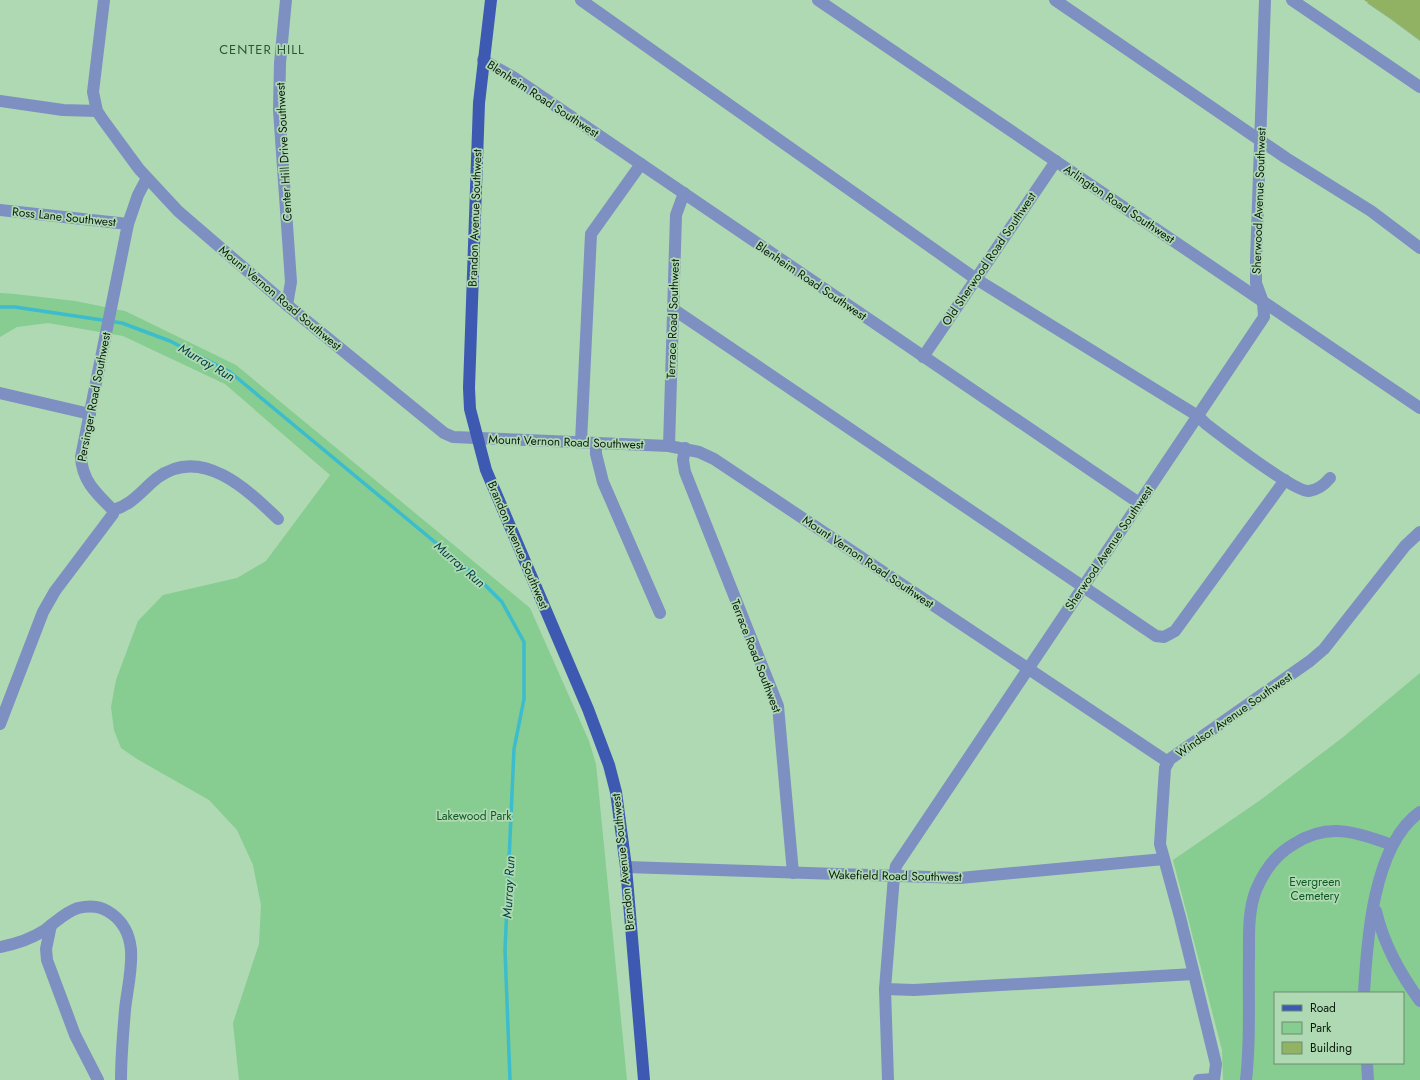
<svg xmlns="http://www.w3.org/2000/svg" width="1420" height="1080" viewBox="0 0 1420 1080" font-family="Jost,sans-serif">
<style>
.green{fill:#87cc90;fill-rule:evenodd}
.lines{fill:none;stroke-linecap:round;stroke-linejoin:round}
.stream{stroke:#3cbccd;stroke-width:3.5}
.building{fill:#92b264;filter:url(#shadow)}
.minor{stroke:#7d90c1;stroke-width:12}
.major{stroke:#3d59b2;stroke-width:12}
.labels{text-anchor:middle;stroke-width:3.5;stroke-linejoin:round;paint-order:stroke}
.street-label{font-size:12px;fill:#0a1a0c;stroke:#aed9b2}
.park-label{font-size:12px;fill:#105b24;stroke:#aed9b2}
.neighbourhood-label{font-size:13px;letter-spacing:1px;fill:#2c5332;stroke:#aed9b2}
.water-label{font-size:13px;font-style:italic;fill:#003d44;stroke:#aed9b2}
</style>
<defs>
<filter id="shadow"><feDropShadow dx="3" dy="3" stdDeviation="0" flood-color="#0004"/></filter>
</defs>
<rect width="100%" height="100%" fill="#aed9b2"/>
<!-- green -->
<g class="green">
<polygon points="0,293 15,294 75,301 125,311 236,365 530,608 589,741 596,764 627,1080 239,1080 233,1023 259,944 261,905 253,865 237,830 209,800 137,759 121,748 114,730 111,707 116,680 138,621 163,595 237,578 266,561 330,475 225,384 123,336 48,323 17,327 0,337"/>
<path d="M1420 673V1080H1223L1222 1050 1173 860 1259 801 1342 738ZM1275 993H1403V1063H1275Z"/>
</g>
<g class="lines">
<!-- stream -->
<polyline class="stream" points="0,307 15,307 122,323 170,341 230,372 477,577 502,602 524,642 524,699 514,749 505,950 510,1080"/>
</g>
<!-- building -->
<polygon class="building" points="1364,0 1420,0 1420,40 1386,15"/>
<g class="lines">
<!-- minor -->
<g class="minor">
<polyline points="104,0 93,92 97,111 103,120 139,169 178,211 287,305 444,433 453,437 669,446 699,452 714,459 1168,762"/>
<polyline points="286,0 280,63 279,110 291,282 287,305"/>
<path d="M581 0 976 279 1198 416 1206 424C1222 436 1294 492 1309 491 1317 490 1325 484 1330 478"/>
<polyline points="818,0 1420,408"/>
<polyline points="1055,0 1286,158 1371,211 1420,248"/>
<polyline points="1292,0 1420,87"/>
<polyline points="483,60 513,77 1139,503"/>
<polyline points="0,101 63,110 97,111"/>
<polyline points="0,210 128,224"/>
<polyline points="673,309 1156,636 1164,637 1175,631 1285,480"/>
<polyline points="923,357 1056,161"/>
<polyline points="0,393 90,414"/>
<polyline points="581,442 591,234 641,164"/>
<polyline points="596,443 596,454 603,482 660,613"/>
<polyline points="669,446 676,215 684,193"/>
<polyline points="685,448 683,460 685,472 778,706 793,873"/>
<path d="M113 510C132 505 142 490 157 478 201 445 247 489 278 519"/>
<path d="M0 724 43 612 55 591 113 514V510C97 494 82 481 81 457L128 224 138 195 147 178"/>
<polyline points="626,867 960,878 1164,859"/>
<path d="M1376 911C1384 945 1400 973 1420 1001"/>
<polyline points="51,925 46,949 47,960 75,1035 98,1080"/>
<path d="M0 947C16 944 31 939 45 930 56 922 65 912 78 908 91 905 101 906 112 914 143 937 128 978 125 1010 123 1034 121 1057 121 1080"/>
<polyline points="885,989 914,990 1194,974"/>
<path d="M1364 993C1367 940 1373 845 1420 812"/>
<polyline points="1367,1063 1368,1080"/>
<polyline points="888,1080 885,989 894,876 896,866 1264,317 1263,302 1256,283 1256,261 1265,0"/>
<polyline points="1199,1080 1214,1079"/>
<polyline points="1214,1080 1216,1064 1180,917 1160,844 1165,768 1170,759 1310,661 1324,649 1405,546 1420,532"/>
<path d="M1246 1080C1251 1039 1248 997 1249 956 1249 934 1248 911 1256 890 1264 871 1276 854 1294 844 1328 822 1357 832 1392 845"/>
</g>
<!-- major -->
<polyline class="major" points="491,0 479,103 469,388 470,409 486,470 588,709 609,765 616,792 626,867 644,1080"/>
</g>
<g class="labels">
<!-- street labels -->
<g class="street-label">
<text transform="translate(543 99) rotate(33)" y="4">Blenheim Road Southwest</text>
<text transform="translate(284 152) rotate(-93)" y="4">Center Hill Drive Southwest</text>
<text transform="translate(1259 201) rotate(-88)" y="4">Sherwood Avenue Southwest</text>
<text transform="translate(1119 204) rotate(34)" y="4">Arlington Road Southwest</text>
<text transform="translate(64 217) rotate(6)" y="4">Ross Lane Southwest</text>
<text transform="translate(475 218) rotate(-88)" y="4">Brandon Avenue Southwest</text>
<text transform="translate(989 259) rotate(-56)" y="4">Old Sherwood Road Southwest</text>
<text transform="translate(811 281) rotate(34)" y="4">Blenheim Road Southwest</text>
<text transform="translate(280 298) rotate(40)" y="4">Mount Vernon Road Southwest</text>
<text transform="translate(673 319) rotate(-88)" y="4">Terrace Road Southwest</text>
<text transform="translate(94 397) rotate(-79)" y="4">Persinger Road Southwest</text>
<text transform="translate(566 442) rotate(2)" y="4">Mount Vernon Road Southwest</text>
<text transform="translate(518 545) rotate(67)" y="4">Brandon Avenue Southwest</text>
<text transform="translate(1109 548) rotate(-56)" y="4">Sherwood Avenue Southwest</text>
<text transform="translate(868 562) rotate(34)" y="4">Mount Vernon Road Southwest</text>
<text transform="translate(756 656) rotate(69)" y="4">Terrace Road Southwest</text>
<text transform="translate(1234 715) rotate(-35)" y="4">Windsor Avenue Southwest</text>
<text transform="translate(623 862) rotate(-96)" y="4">Brandon Avenue Southwest</text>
<text transform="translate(895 876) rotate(1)" y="4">Wakefield Road Southwest</text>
</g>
<!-- park labels -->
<g class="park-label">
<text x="474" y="820">Lakewood Park</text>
<text x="1315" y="886">Evergreen<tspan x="1315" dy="14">Cemetery</tspan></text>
</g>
<!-- neighbourhood labels -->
<g class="neighbourhood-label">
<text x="262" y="54">CENTER HILL</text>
</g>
<!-- water labels -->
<g class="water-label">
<text transform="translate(207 362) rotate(30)" y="5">Murray Run</text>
<text transform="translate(460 564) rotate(41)" y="5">Murray Run</text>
<text transform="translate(508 887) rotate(-87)" y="5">Murray Run</text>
</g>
</g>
<!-- legend -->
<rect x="1274" y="992" width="130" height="72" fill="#aed9b2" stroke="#6c8d70"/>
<rect x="1282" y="1005" width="20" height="6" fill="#3d59b2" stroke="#6c8d70"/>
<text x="1310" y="1012" font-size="12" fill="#0a1a0c">Road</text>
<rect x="1282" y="1022" width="20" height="12" fill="#87cc90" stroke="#6c8d70"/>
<text x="1310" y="1032" font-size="12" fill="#0a1a0c">Park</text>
<rect x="1282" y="1042" width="20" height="12" fill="#92b264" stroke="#6c8d70"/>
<text x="1310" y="1052" font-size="12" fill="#0a1a0c">Building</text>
</svg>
